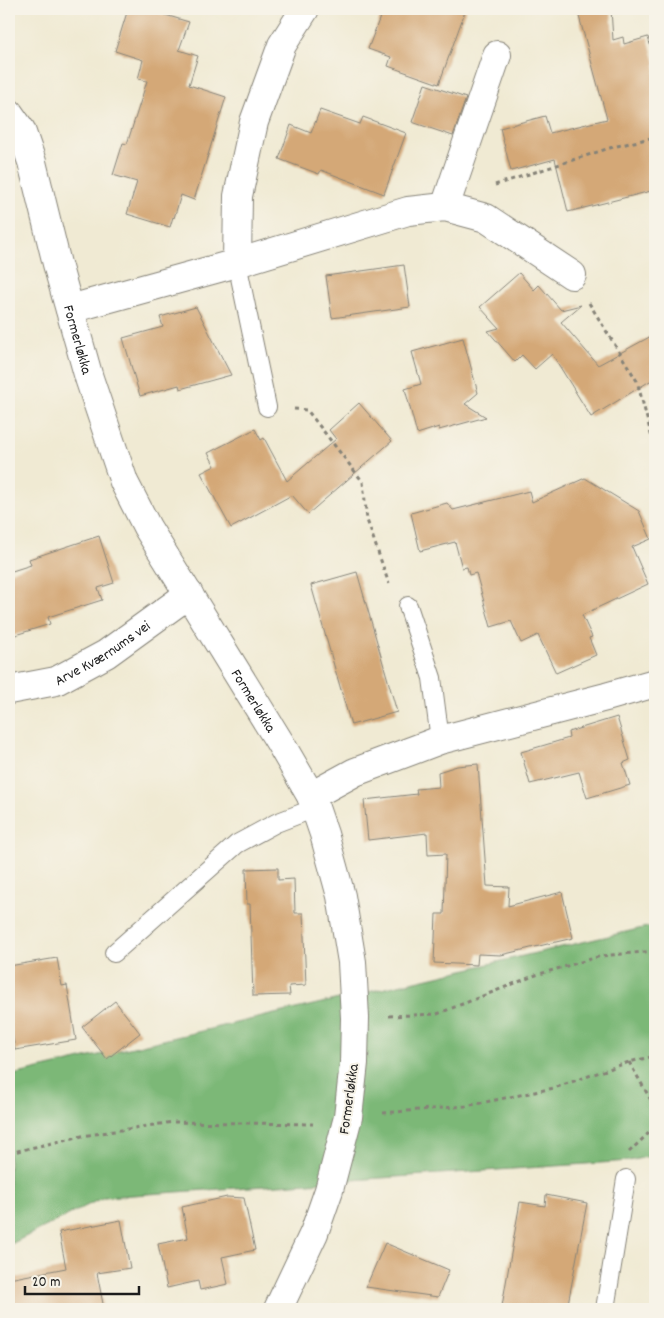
<svg xmlns="http://www.w3.org/2000/svg" width="664" height="1318" viewBox="0 0 664 1318" font-family="Dekko,sans-serif">
<style>
.forest{fill:#7cb877;stroke:#4c6a4a}
.building{fill:#d4a877}
.lines{fill:none;stroke-linecap:round;stroke-linejoin:round}
.service-casing{stroke:#868378;stroke-width:20}
.minor-casing{stroke:#868378;stroke-width:30}
.path{stroke:#868378;stroke-width:3;stroke-dasharray:4 4;stroke-linecap:butt}
.service{stroke:#fff;stroke-width:18}
.minor{stroke:#fff;stroke-width:28}
.labels{text-anchor:middle;stroke-width:4;stroke-linejoin:round;paint-order:stroke}
.street-label{font-size:15px;fill:#1c1c1c;stroke:#f7f3e8}
</style>
<rect width="100%" height="100%" fill="#f7f3e8"/>
<filter id="ink" filterUnits="userSpaceOnUse"><feTurbulence type="fractalNoise" baseFrequency=".02" numOctaves="2"/><feDisplacementMap in="SourceGraphic" scale="10" xChannelSelector="R" yChannelSelector="G"/><feConvolveMatrix kernelMatrix="1 2 1 2 8 2 1 2 1" color-interpolation-filters="sRGB"/></filter>
<filter id="wash" filterUnits="userSpaceOnUse"><feTurbulence type="fractalNoise" baseFrequency=".0096" numOctaves="4" result="noise"/><feDisplacementMap in="SourceGraphic" scale="20" xChannelSelector="R" yChannelSelector="G"/><feGaussianBlur stdDeviation="1.12" result="paint"/><feColorMatrix in="noise" values="0 0 0 0 0 0 0 0 0 0 0 0 0 0 0 0 0 1.4 0 .05"/><feComposite in="paint" operator="in"/></filter>
<g filter="url(#wash)">
<rect width="100%" height="100%" fill="#f0ead3"/>
<!-- forest -->
<polygon class="forest" points="647,927 655,927 655,1155 629,1161 104,1197 9,1245 9,1076"/>
<g id="blocks">
<!-- building -->
<g class="building">
<polygon points="128,9 145,9 189,22 179,50 198,56 189,85 226,97 194,200 181,195 174,218 173,217 170,227 127,214 137,182 113,175 123,143 127,144 147,81 138,79 143,60 115,51"/>
<polygon points="383,9 466,9 439,84 388,66 391,57 368,49"/>
<polygon points="577,9 611,9 613,40 623,37 624,44 648,37 655,63 655,190 568,212 555,159 511,171 500,128 545,116 550,133 607,119"/>
<polygon points="425,84 466,98 453,136 412,122"/>
<polygon points="320,110 360,124 363,117 406,133 384,194 321,170 319,174 279,159 291,125 311,133"/>
<polygon points="404,265 410,307 332,318 326,276"/>
<polygon points="519,273 534,290 539,285 561,310 581,305 561,322 598,365 655,334 655,378 591,417 552,354 535,369 522,355 515,362 488,331 499,328 480,307"/>
<polygon points="196,307 231,375 180,389 179,385 140,396 123,338 163,327 160,317"/>
<polygon points="463,338 478,393 465,404 486,417 439,430 439,427 417,434 405,389 421,384 412,352"/>
<polygon points="359,403 392,441 308,514 292,495 231,528 201,473 215,466 208,453 255,429 261,440 264,438 287,481 336,439 329,430"/>
<polygon points="585,478 639,511 651,539 632,547 648,584 582,615 592,637 589,638 596,655 556,673 538,635 521,643 511,621 491,627 476,573 469,575 467,567 462,568 455,542 420,551 411,513 447,503 453,510 529,491 532,502"/>
<polygon points="99,536 114,583 98,588 102,600 48,617 50,624 9,637 9,572 31,565 29,559"/>
<polygon points="357,572 397,712 351,725 311,585"/>
<polygon points="617,717 630,760 623,763 630,785 587,798 579,772 530,784 521,752 569,738 568,732"/>
<polygon points="478,764 487,886 509,887 508,906 562,892 573,938 501,955 478,954 477,965 434,963 436,914 444,914 446,854 428,855 427,833 368,840 364,800 417,794 416,789 439,787 438,772 457,766"/>
<polygon points="278,868 278,880 294,879 295,913 303,913 306,985 289,986 290,995 253,996 250,904 247,904 246,869"/>
<polygon points="57,958 62,986 67,985 76,1040 15,1050 9,1013 9,966"/>
<polygon points="115,1001 140,1033 107,1059 82,1027"/>
<polygon points="546,1195 587,1203 567,1309 522,1309 502,1306 520,1202 545,1206"/>
<polygon points="227,1197 244,1198 255,1250 222,1257 228,1284 200,1290 198,1281 167,1288 158,1244 188,1238 182,1207"/>
<polygon points="121,1220 130,1268 97,1273 104,1309 9,1309 9,1279 66,1268 59,1232"/>
<polygon points="385,1243 449,1270 438,1297 366,1287"/>
</g>
</g>
</g>
<g filter="url(#ink)">
<use href="#blocks" fill-opacity="0" stroke="#868378" stroke-width="1"/>
<g class="lines">
<!-- service casing -->
<g class="service-casing">
<g id="service">
<polyline points="237,263 267,407"/>
<polyline points="408,606 432,678 440,740"/>
<polyline points="114,953 237,844 276,823 315,808"/>
<polyline points="605,1309 626,1179"/>
</g>
</g>
<!-- minor casing -->
<g class="minor-casing">
<g id="minor">
<path id="s1" d="M9 113 21 130 32 162 57 264 89 378 124 482 147 527 279 741 311 796 324 834 341 896 352 962 355 1018 354 1063 348 1117 329 1190 314 1233 278 1309"/>
<polyline points="445,207 497,55"/>
<polyline points="237,263 238,196 254,122 282,45 305,9"/>
<polyline points="70,309 237,263 408,211 445,207 486,218 572,275"/>
<path id="s2" d="M9 690 56 681 106 654 189 594"/>
<polyline points="311,796 355,772 440,740 606,697 655,683"/>
</g>
</g>
<!-- path -->
<g class="path">
<polyline points="495,185 613,147 655,137"/>
<polyline points="589,303 637,381 655,449"/>
<polyline points="294,409 307,410 363,482 367,520 389,584"/>
<polyline points="389,1016 437,1014 536,975 601,956 655,951"/>
<polyline points="629,1062 655,1107"/>
<polyline points="383,1113 466,1106 554,1088 629,1062 655,1056"/>
<polyline points="629,1152 654,1128 655,1123"/>
<polyline points="9,1153 82,1136 173,1122 313,1124"/>
</g>
<!-- service -->
<use href="#service" class="service"/>
<!-- minor -->
<use href="#minor" class="minor"/>
</g>
</g>
<g class="labels">
<!-- street labels -->
<g class="street-label">
<text dy="5" stroke="none"><textPath href="#s1" startOffset="238">Formerløkka</textPath></text>
<text dy="5" stroke="none"><textPath href="#s2" startOffset="102">Arve Kværnums vei</textPath></text>
<text dy="5" stroke="none"><textPath href="#s1" startOffset="642">Formerløkka</textPath></text>
<text transform="translate(348 1099) rotate(-82)" y="5">Formerløkka</text>
</g>
</g>
<!-- margin -->
<rect width="664" height="1318" fill="none" stroke="#f7f3e8" stroke-width="30"/>
<!-- scale -->
<path d="M25 1286v8h114v-8" fill="none" stroke="#1c1c1c" stroke-width="2.5"/>
<text x="32" y="1286" font-size="15" fill="#1c1c1c" stroke="#f7f3e8" stroke-width="4" paint-order="stroke">20 m</text>
</svg>
